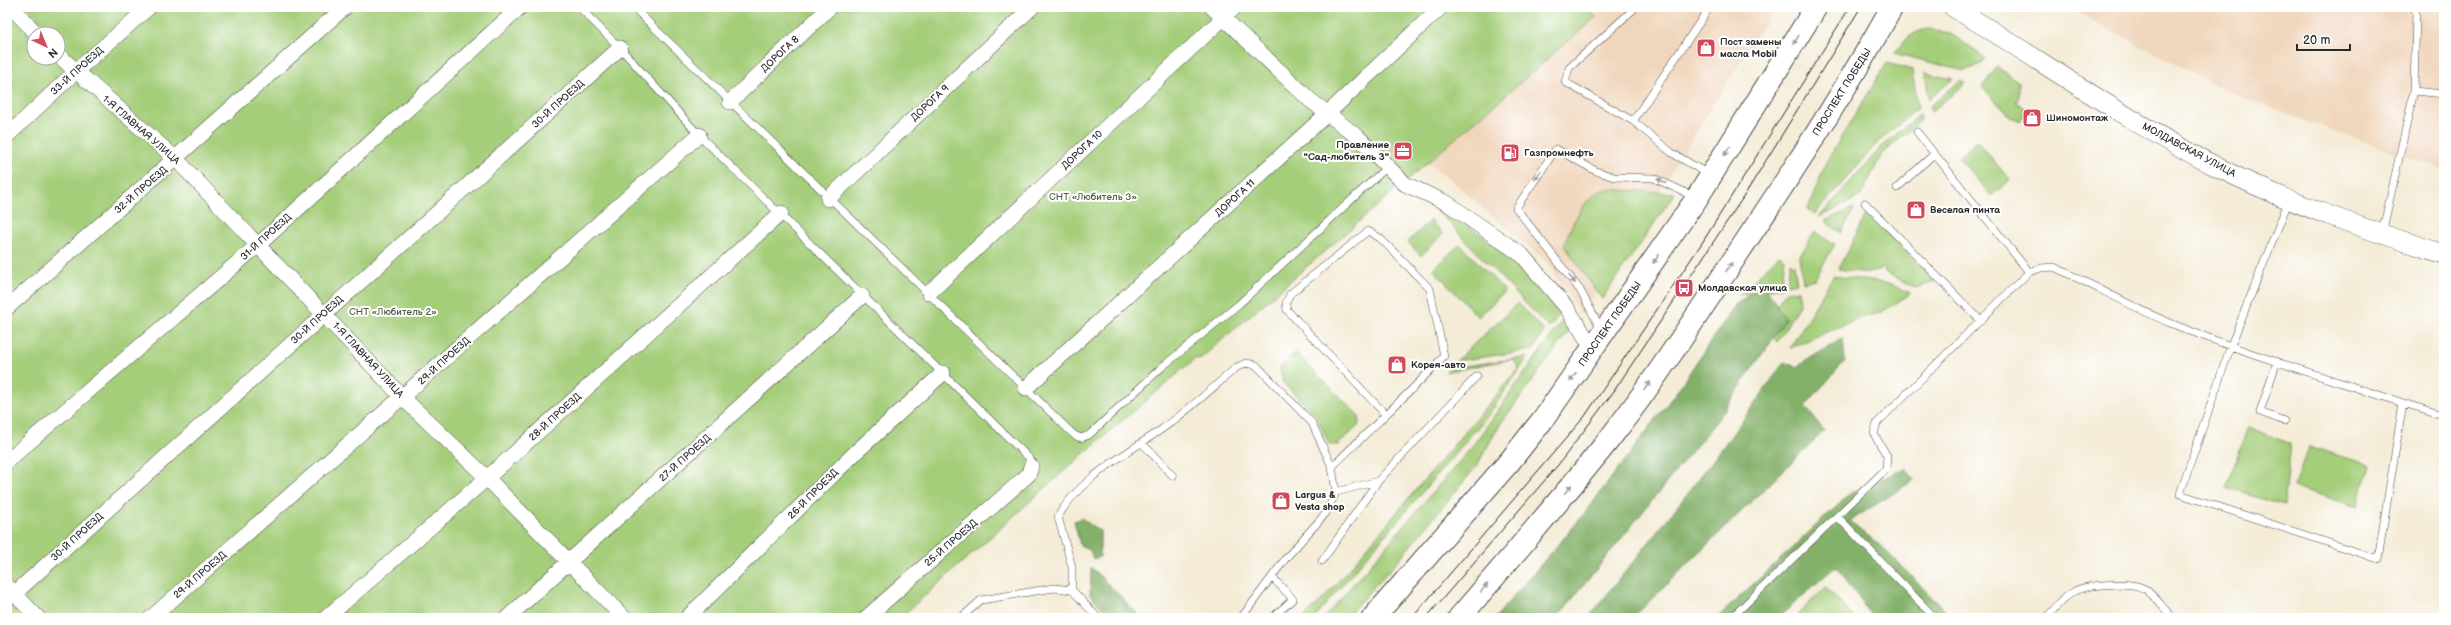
<svg xmlns="http://www.w3.org/2000/svg" width="2451" height="625" font-family="'Balsamiq Sans',sans-serif">
  <rect width="100%" height="100%" fill="#fff"/>
  <filter id="ink" filterUnits="userSpaceOnUse"><feTurbulence type="fractalNoise" baseFrequency=".025" numOctaves="2"/><feDisplacementMap in="SourceGraphic" scale="8" xChannelSelector="R" yChannelSelector="G"/><feConvolveMatrix kernelMatrix="1 2 1 2 8 2 1 2 1" color-interpolation-filters="sRGB"/></filter>
  <filter id="wash" filterUnits="userSpaceOnUse"><feTurbulence type="fractalNoise" baseFrequency=".012" numOctaves="4" result="noise"/><feDisplacementMap in="SourceGraphic" scale="16" xChannelSelector="R" yChannelSelector="G"/><feGaussianBlur stdDeviation="0.9" result="paint"/><feColorMatrix in="noise" values="0 0 0 0 0 0 0 0 0 0 0 0 0 0 0 0 0 1.4 0 .05"/><feComposite in="paint" operator="in"/></filter>
  <g filter="url(#wash)">
    <rect width="100%" height="100%" fill="#f4ecd7"/>
    <path fill="#f0d6bc" d="M1586,7H1775L1581,315L1546,261L1429,162L1595,17Z
      M2067,7H2444V170L2241,98Z"/>
    <path fill="#a5ce7a" stroke="#687c52" fill-rule="evenodd" d="M7,7H1586L1596,17L1201,358L1195,359L1082,455L900,618H7ZM34,34H58V58H34Z
      M1929,29L1950,33L1986,59L1983,63L1964,71L1894,53C1904,41 1912,31 1929,29Z
      M1887,63L1912,70L1918,108L1879,141L1815,214L1808,209L1826,162Z
      M1997,67L2019,82V96L2016,102L2027,110L2020,121L2008,114L1982,87Z
      M1925,73L1953,79L1929,99Z
      M1960,81L1966,83L1931,112L1930,106Z
      M1920,115V121L1882,154L1860,197L1819,217L1884,144Z
      M1977,141L2010,180L1991,196L1958,157Z
      M1606,189L1675,193L1602,299L1564,245C1571,225 1585,194 1606,189Z
      M1433,206L1441,207L1521,263L1561,312L1549,328Z
      M1850,209H1854L1841,233L1825,221Z
      M1867,213L1935,281L1916,288L1885,272L1883,268L1867,273L1838,269Z
      M1430,220L1443,234L1421,256L1408,242Z
      M1815,232L1835,244L1815,279L1803,282L1799,257Z
      M1460,244L1505,291L1478,317L1433,269Z
      M1779,255L1785,259L1781,287L1739,295Z
      M1790,262L1794,265L1797,283L1787,285Z
      M1833,276L1885,283L1909,292L1910,294L1882,312L1854,320L1790,348Z
      M1798,290L1800,303L1777,342L1763,322L1786,292Z
      M1518,303L1544,331L1533,350L1456,361Z
      M1565,317L1572,327L1499,426L1476,467L1395,564L1345,618H1324L1471,448Z
      M1295,352L1359,416V425L1338,445H1329L1317,416L1283,383L1280,368Z
      M1528,357L1490,413L1314,618H1303L1326,596L1519,368L1513,359L1446,372L1449,368Z
      M2248,427L2291,444L2284,506L2226,488Z
      M2308,446L2370,465L2357,507L2295,487Z
      M1826,587L1855,618H1794Z"/>
    <path fill="#84b16a" stroke="#586e4a" d="M1763,284L1786,319L1718,419L1557,618H1495L1581,518L1675,394L1736,304Z
      M1843,338L1845,361L1805,406L1824,431L1632,618H1588C1656,534 1723,451 1784,362L1796,367Z
      M1906,468L1914,480L1850,521L1883,548L1953,618H1873L1836,566L1778,618H1717L1851,493Z
      M1081,518L1100,531V557L1093,559L1090,550L1080,545L1074,521Z
      M1091,567L1142,618H1111L1090,595Z"/>
  </g>
  <g filter="url(#ink)">
    <g fill="none" stroke-linecap="round" stroke-linejoin="round">
      <g stroke="#494845" stroke-width="8">
        <path id="service" d="M579,7L620,48L699,135L1029,458L1031,466
          M633,7L1074,435L1081,438L1089,435L1162,367L1238,305L1388,166
          M2413,7L2416,12L2414,91L2444,94
          M1633,121L1565,82L1569,68L1636,7
          M1917,132L2029,272
          M1708,174L1672,153L1633,121L1710,7
          M1897,188L1934,154
          M1865,203L1981,321
          M2382,234L2414,91
          M1601,329L1580,290L1516,208L1556,149L1596,171L1614,177L1654,178L1695,197
          M2277,361L2260,412L2284,421
          M2403,403L2443,415
          M1142,443L1173,476
          M1336,492L1378,481
          M1837,516L1935,618
          M1322,561L1378,481L1477,376
          M1272,577L1293,599L1272,618
          M961,618L981,600L1054,588L1072,590
          M1098,618L1072,590V567L1058,517C1078,479 1128,453 1162,429C1188,411 1212,388 1237,367L1246,363L1256,365L1312,423L1332,467
          M1241,618L1286,558L1326,513L1336,492L1332,467C1369,430 1408,395 1444,356L1430,289L1380,238L1368,231L1290,294L1286,303L1287,310L1385,414
          M1731,618L1886,469L1887,456L1874,434L1877,423L2029,272L2041,268L2054,267C2093,285 2131,306 2170,323C2246,354 2325,377 2403,403L2378,559L2180,494L2231,345L2289,200
          M2047,618C2054,608 2062,599 2073,592C2086,584 2132,581 2145,589C2155,596 2164,609 2173,618"/>
      </g>
      <g stroke="#494845" stroke-width="16">
        <path id="minor" d="M11,7L37,34
          M1212,7L1310,100L1358,137L1405,184L1447,203L1522,255L1567,308L1593,349
          M58,55L176,159L403,398L487,478L624,618
          M730,102L830,7
          M7,136L75,72L149,7
          M828,199L1032,7
          M929,293L1235,7
          M7,308L345,7
          M1026,388L1328,113L1441,7
          M7,461L258,245L520,7
          M8,587L38,618
          M15,593L620,48
          M151,618L699,135
          M326,618L487,478L781,213
          M507,618L862,296
          M687,618L856,452L943,373
          M866,618L1029,474L1031,466"/>
      </g>
      <g stroke="#494845" stroke-width="20">
        <path id="tertiary" d="M1953,7C2041,60 2126,121 2219,168C2291,204 2367,230 2444,254"/>
      </g>
      <g stroke="#494845" stroke-width="24">
        <path id="primary" d="M1373,618L1510,461L1544,418L1697,198L1816,7
          M1459,618C1509,560 1559,502 1607,442C1654,382 1696,317 1738,253C1792,173 1845,92 1892,7"/>
      </g>
      <use href="#service" stroke="#fff" stroke-width="7"/>
      <use href="#minor" stroke="#fff" stroke-width="15"/>
      <use href="#tertiary" stroke="#fff" stroke-width="19"/>
      <use href="#primary" stroke="#fff" stroke-width="22"/>
      <path stroke="#2b2b2b" stroke-width="1" d="M1412,618L1585,416L1702,243L1850,7
        M1426,618L1558,465L1614,391L1744,196L1861,7"/>
    </g>
    <defs><path id="oneway-solid" d="M-6-.8H1V-3.2L6.5 0L1 3.2V.8H-6Z"/></defs>
    <g fill="#a0a0a0">
      <use href="#oneway-solid" transform="translate(1796 40) rotate(121)"/>
      <use href="#oneway-solid" transform="translate(1727 151) rotate(122)"/>
      <use href="#oneway-solid" transform="translate(1538 175) rotate(125)"/>
      <use href="#oneway-solid" transform="translate(1662 181) rotate(-155)"/>
      <use href="#oneway-solid" transform="translate(1656 259) rotate(125)"/>
      <use href="#oneway-solid" transform="translate(1729 267) rotate(-56)"/>
      <use href="#oneway-solid" transform="translate(1572 279) rotate(53)"/>
      <use href="#oneway-solid" transform="translate(1573 377) rotate(126)"/>
      <use href="#oneway-solid" transform="translate(1647 386) rotate(-55)"/>
      <use href="#oneway-solid" transform="translate(1568 489) rotate(-51)"/>
      <use href="#oneway-solid" transform="translate(1484 588) rotate(-49)"/>
    </g>
  </g>
  <defs>
    <g id="shop-square" transform="scale(1)"><rect x="-9" y="-9" width="18" height="18" rx="4" fill="#d1495b" stroke="#fff"/><path d="M-5-2.5h2.3a2.7 3.5 0 0 1 5.4 0H5L5.5 6h-11ZM-1.5-2.5h3a1.5 2.3 0 0 0-3 0Z" fill="#fff"/></g>
    <g id="office-square" transform="scale(1)"><rect x="-9" y="-9" width="18" height="18" rx="4" fill="#d1495b" stroke="#fff"/><path d="M-6-3h4V-5.5h4V-3h4V5H-6ZM-1-4.5V-3h2v-1.5ZM-6 0V1H6V0Z" fill="#fff"/></g>
    <g id="fuel-square" transform="scale(1)"><rect x="-9" y="-9" width="18" height="18" rx="4" fill="#d1495b" stroke="#fff"/><path d="M-5.5-6h7V0h2V4h1.3V-2.5L3-4.5l.8-.8L6-3V5H2.5V1h-1V6h-7ZM-4.2-4.7v3.2H.2V-4.7Z" fill="#fff"/></g>
    <g id="bus-square" transform="scale(1)"><rect x="-9" y="-9" width="18" height="18" rx="4" fill="#d1495b" stroke="#fff"/><path d="M-5-6H5V4H4V6H2V4H-2V6H-4V4H-5ZM-3.5-4V0h7V-4ZM-3.5 1.2v1.5H-2V1.2ZM2 1.2v1.5H3.5V1.2Z" fill="#fff"/></g>
  </defs>
  <g fill-rule="evenodd">
    <use href="#shop-square" x="1706" y="48"/>
    <use href="#shop-square" x="2032" y="118"/>
    <use href="#office-square" x="1403" y="151"/>
    <use href="#fuel-square" x="1510" y="153"/>
    <use href="#shop-square" x="1916" y="210"/>
    <use href="#bus-square" x="1684" y="288"/>
    <use href="#shop-square" x="1397" y="365"/>
    <use href="#shop-square" x="1281" y="501"/>
  </g>
  <g text-anchor="middle" dominant-baseline="central" stroke-width="4" stroke-linejoin="round" paint-order="stroke">
    <g font-size="10" font-weight="bold" fill="#2b2b2b" stroke="#fff" text-anchor="start">
      <text x="1720" y="42">Пост замены<tspan x="1720" dy="12">масла Mobil</tspan></text>
      <text x="2046" y="118">Шиномонтаж</text>
      <text x="1389" y="145" text-anchor="end">Правление<tspan x="1389" dy="12">"Сад-любитель 3"</tspan></text>
      <text x="1524" y="153">Газпромнефть</text>
      <text x="1930" y="210">Веселая пинта</text>
      <text x="1698" y="288">Молдавская улица</text>
      <text x="1411" y="365">Корея-авто</text>
      <text x="1295" y="495">Largus &amp;<tspan x="1295" dy="12">Vesta shop</tspan></text>
    </g>
    <g font-size="10" fill="#2b2b2b" stroke="#fff">
      <text transform="translate(780 54) rotate(-43)">ДОРОГА 8</text>
      <text transform="translate(77 71) rotate(-42)">33-Й ПРОЕЗД</text>
      <text transform="translate(1842 92) rotate(-58)">ПРОСПЕКТ ПОБЕДЫ</text>
      <text transform="translate(930 103) rotate(-43)">ДОРОГА 9</text>
      <text transform="translate(558 104) rotate(-42)">30-Й ПРОЕЗД</text>
      <text transform="translate(141 130) rotate(41)">1-Я ГЛАВНАЯ УЛИЦА</text>
      <text transform="translate(1082 150) rotate(-43)">ДОРОГА 10</text>
      <text transform="translate(2189 150) rotate(28)">МОЛДАВСКАЯ УЛИЦА</text>
      <text transform="translate(141 190) rotate(-41)">32-Й ПРОЕЗД</text>
      <text transform="translate(1235 198) rotate(-42)">ДОРОГА 11</text>
      <text transform="translate(266 237) rotate(-42)">31-Й ПРОЕЗД</text>
      <text transform="translate(317 320) rotate(-42)">30-Й ПРОЕЗД</text>
      <text transform="translate(1610 324) rotate(-55)">ПРОСПЕКТ ПОБЕДЫ</text>
      <text transform="translate(368 360) rotate(47)">1-Я ГЛАВНАЯ УЛИЦА</text>
      <text transform="translate(444 361) rotate(-42)">29-Й ПРОЕЗД</text>
      <text transform="translate(555 417) rotate(-42)">28-Й ПРОЕЗД</text>
      <text transform="translate(685 458) rotate(-42)">27-Й ПРОЕЗД</text>
      <text transform="translate(813 494) rotate(-45)">26-Й ПРОЕЗД</text>
      <text transform="translate(77 537) rotate(-42)">30-Й ПРОЕЗД</text>
      <text transform="translate(951 543) rotate(-41)">25-Й ПРОЕЗД</text>
      <text transform="translate(200 575) rotate(-41)">29-Й ПРОЕЗД</text>
    </g>
    <g font-size="10" fill="#505c43" stroke="#fff">
      <text x="1093" y="197">СНТ «Любитель 3»</text>
      <text x="393" y="312">СНТ «Любитель 2»</text>
    </g>
  </g>
  <rect width="2451" height="625" fill="none" stroke="#fff" stroke-width="24"/>
  <g transform="translate(46 46) rotate(136)"><circle r="19" fill="#ffffff" stroke="#aaaaaa"/>
  <path d="M0-3L7 15L0 10L-7 15Z" fill="#d1495b"/>
  <text y="-6" font-size="11" font-weight="bold" text-anchor="middle" fill="#2b2b2b">N</text>
  </g>
  <path d="M2297 44v6h53v-6" fill="none" stroke="#2b2b2b" stroke-width="2"/>
  <text x="2303" y="44" font-size="12" fill="#2b2b2b" stroke="#ffffff" stroke-width="3" paint-order="stroke">20 m</text>
</svg>
